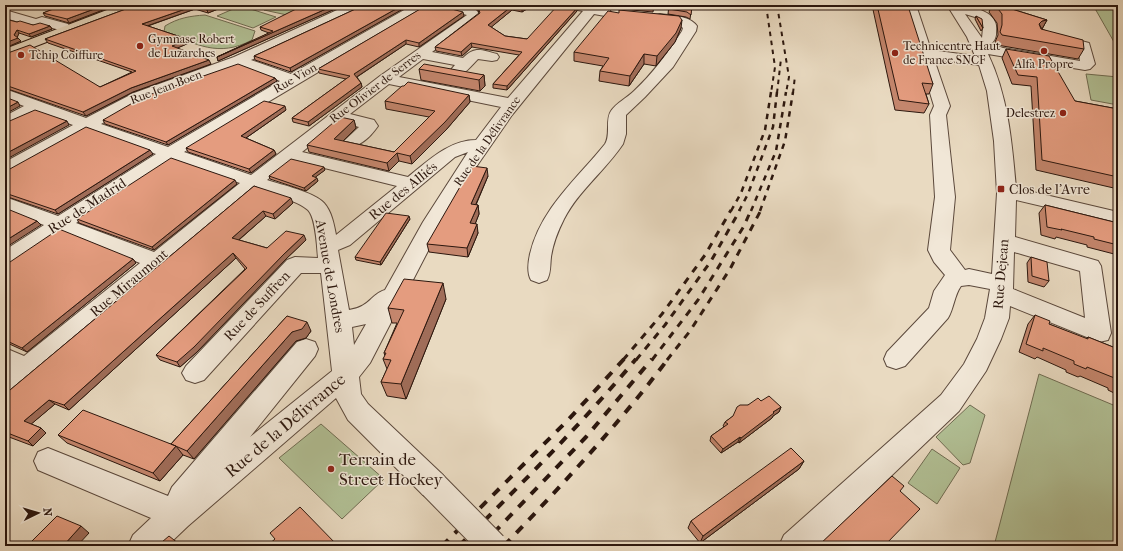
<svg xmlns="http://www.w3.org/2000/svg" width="1123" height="551" font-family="'IM FELL French Canon',serif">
  <rect width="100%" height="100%" fill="#e9dac1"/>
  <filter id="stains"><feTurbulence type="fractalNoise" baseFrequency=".005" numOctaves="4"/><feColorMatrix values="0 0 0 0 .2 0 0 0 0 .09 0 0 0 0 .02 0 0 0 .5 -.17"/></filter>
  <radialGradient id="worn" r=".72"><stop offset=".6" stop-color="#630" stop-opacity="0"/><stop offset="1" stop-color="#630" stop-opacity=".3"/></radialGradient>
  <path fill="#b2c196" stroke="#6f6c52" d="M274,5H305L287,15L264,10Z
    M1093,5H1118V49Z
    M240,6H241L276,17L253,28L217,16Z
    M205,15L255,31L252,40C218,58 197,44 164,32L165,26C178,18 190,16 205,15Z
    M1086,74L1118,77V105L1091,100Z
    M1039,374L1118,407V546H994Z
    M970,405L985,415L970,463L963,465L936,437Z
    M321,424L384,479L342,519L279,458Z
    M932,449L960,468L937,504L908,483Z"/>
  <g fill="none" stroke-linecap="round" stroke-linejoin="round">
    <g stroke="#5b483b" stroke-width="2">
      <path id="minor" d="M348,5H364L362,8L251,60L291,74L413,5H428L426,8L184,152L251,175L380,76L467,15L441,8L439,5C449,5 478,2 479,16L432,52L463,58C475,46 481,50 497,54L499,57L497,60L492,61L478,59C470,67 463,78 451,75L449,72L455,65L423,59L399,77L508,98L583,11L567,8L565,5H599L598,7L609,9L611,12L609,15L605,16L594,14L512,115L474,170L429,249L370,363L359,377L361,394L368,404L443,475L448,485L443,495L433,499L423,495L348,420L336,398L188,526L167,546H128L133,535L151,518L38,470L34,461L38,452L48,448L168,496L172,487L297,342L306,339L315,342L318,349L315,356L250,437L332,371L321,273H301L204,380L195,383L186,380L182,373L186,366L287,260L295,257L318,258C317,247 316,218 308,210C297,200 270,194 256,189L14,394L5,397V371L6,370L5,369V348L24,356L140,263L62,232L13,265L5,267V250L44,225L5,210V197L58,216L156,154L88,130L11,173L5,174V162L73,125L38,112L5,127V116L24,106L5,99V89L86,118L134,93L234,57ZM239,65L280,81L168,147L101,124L144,99ZM389,84L501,107L476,140C449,140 428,161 408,177L302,152L340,122L359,127L343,142L346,146C359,149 371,136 378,126L374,120L350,114ZM468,152L423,222L385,290C371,294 370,307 349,310L338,250L350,245L455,157ZM172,160L240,183L154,252L76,223ZM292,160L397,186L336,235C334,225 332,212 324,203C314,192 282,185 267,180ZM366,324L354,345L352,327Z
        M901,5H915L917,8L931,50L975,56L967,37L947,5C961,5 989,7 995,22C997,26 996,31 996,35C995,41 992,44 986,45L1080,61L1078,48L1050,41L1048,38L1050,35L1055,34L1089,43L1095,64L1090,69L1085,70L988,54C1008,96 1012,142 1016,188L1118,212V224L1016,200L1015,237L1098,261L1101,266L1111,333L1108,340L1099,342L1010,306L1009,318L1001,339L986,371L959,411L818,546H779L784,535L941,395L964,364L977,339L985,318L990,289L969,285L961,286C954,296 954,308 948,318L905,366L896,369L887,366L884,359L887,352L929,308L934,291L945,275L934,262L928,250L935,197L930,115L934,106L905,10ZM965,14L975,17L982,21L983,28L982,38ZM934,59L979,65L987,91L994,141L997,193L992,274L969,269L965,270L950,250L955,197L946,115L950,106ZM1014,252L1080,271L1085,318L1013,289Z
        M5,10L36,19L42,17L68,24L70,27L68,30L63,31L42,25L36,27L5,18Z
        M660,14C672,16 689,15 697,26L696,31L673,67L645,97L626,115V134L623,144C605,171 579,190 564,219C558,231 553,243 551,257C550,265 551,273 547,280L539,283L531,280C527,273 528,263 530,254C541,208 577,179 605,144C611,134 605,120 611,111C616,103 627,98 634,91C653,73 668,53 682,31L683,28L678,24L655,21L654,18L655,15Z"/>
    </g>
    <g stroke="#2c170e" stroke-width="2">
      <path id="major" d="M120,5H137L135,8L5,58V49Z"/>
    </g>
    <use href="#minor" fill="#f1e7d7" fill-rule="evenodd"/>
    <use href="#major" fill="#e9dac1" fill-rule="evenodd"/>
    <path stroke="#2c170e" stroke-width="2" stroke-dasharray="4.5 4.5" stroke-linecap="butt" d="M766,5L775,67L771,93
      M777,5L789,77L786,93
      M777,93L781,59
      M793,93L795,76"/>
    <path stroke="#2c170e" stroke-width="2.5" stroke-dasharray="5.5 5.5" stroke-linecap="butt" d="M731,211L741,193L765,130L771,92
      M739,211L748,194L773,127L777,92
      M751,211L776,151L786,92
      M760,211L785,141L793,92"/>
    <path stroke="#2c170e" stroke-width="3" stroke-dasharray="7 7" stroke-linecap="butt" d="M623,360L662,314L705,255L731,210
      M636,360L665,325L711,261L740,210
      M652,360L698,300L744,226L751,210
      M667,360L690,331L730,269L761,210"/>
    <path stroke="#2c170e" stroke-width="4" stroke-dasharray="9 9" stroke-linecap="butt" d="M442,546L569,419L624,359
      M459,546C520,485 581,425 636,359
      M481,546L586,437L652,359
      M504,546C561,486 618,425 668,359"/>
    <g stroke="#5b483b" stroke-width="30" stroke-linecap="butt">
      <path id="minor-bridge" d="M433,485L493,546"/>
    </g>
    <use href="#minor-bridge" stroke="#f1e7d7" stroke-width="28"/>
  </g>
  <path fill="#c4866d" stroke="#2c170e" d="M34,5H116L69,23L45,16L43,13L51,10Z
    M134,5H228L208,13L195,9L148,26L187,39L189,43L177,48L211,64L133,92L86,116L5,88V54L100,87L132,72L48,43L45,39L134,6Z
    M344,5L218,61L217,57L269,33L261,30L260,27Z
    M410,5L291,72L255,60L254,56L362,6Z
    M469,5H533L522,12L512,10L491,27L505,36L527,39L567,6L577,11L507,90L493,88V84L519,55L472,47L462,56L436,51L435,47L479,13L478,10Z
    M621,5H654L653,12L621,9Z
    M669,5H692L690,19L686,17L668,14Z
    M872,5H899L933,84L929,94H926L929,104L924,113L895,110Z
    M992,5H999L1047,20L1042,29L1084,49L1078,59L997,45L995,42L998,35L997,23L989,12Z
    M426,6H440L464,16L419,47L406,44L357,77L361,83L362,87L309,126L293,122L292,118L346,79L319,73L318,69Z
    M976,16L983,28L981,31L975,19Z
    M17,22L33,25L50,26L52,29L31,37L19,33L17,37L21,41L5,48Z
    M681,28L675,42L656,66L644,64L629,86L599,81L600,71L603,66L574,61V52Z
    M1006,49L1075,101L1118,109V189L1036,170L1031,86L1012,84L1002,58Z
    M419,69L484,75L485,86L480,91L421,80Z
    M275,78L277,81L168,145L105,124L103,120Z
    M469,95L470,102L446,130L412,164L399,161L389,171L309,152L307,145L354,120L356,128L343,141L394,152L429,117L386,109L385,101Z
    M286,110L246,138L274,150L276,154L251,173L188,152L186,148Z
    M153,154L58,214L5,196V170Z
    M325,170L315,177L318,181L306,191L270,179L269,176Z
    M488,176L476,205H478L479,214L475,224L478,233L468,257L429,252L427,244Z
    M237,184L154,250L79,223L77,219Z
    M254,186L293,203L275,219L266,216L239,240L267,248L306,240L286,259L197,352L180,367L160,360L156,355L245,269L236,258L69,410L55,404L31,424L41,428L46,433L33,446L9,437L5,441V392L10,390Z
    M1045,205L1118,223V255L1087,247V245L1056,237L1055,239L1041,235L1039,213Z
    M410,219L381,265L356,260L355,257Z
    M1031,257L1049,281L1044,287L1028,282L1027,263Z
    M133,259L136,263L27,352L5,342V263Z
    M446,299L406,399L387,396L381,382L387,369L383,359L385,356L384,353L397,323H392L388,308Z
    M1035,315L1049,324L1086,339L1088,337L1118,349V395L1108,390V388L1080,376L1078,377L1066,372V370L1037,357L1035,359L1019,352L1028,324Z
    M287,316L311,331L306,338L296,341L194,459L183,455L160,481L67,443L58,435L171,444Z
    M761,401L781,407L779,412L773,416L772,418L739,443L738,442L721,453L710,441L711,436L724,427L723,426L725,422L748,405Z
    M804,461L799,469L700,543L688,528L691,521Z"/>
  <path fill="#a06d59" stroke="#2c170e" d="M105,5H116L69,23L67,19Z
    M218,5H228L208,13L207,10Z
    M335,5H344L218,61L217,57Z
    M403,5H410L291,72L290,68Z
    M528,5H533L522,12V9Z
    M194,6L195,9L144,27L142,24Z
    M512,6V10L489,29L488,25Z
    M577,8V11L507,90V86Z
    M463,12L464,16L419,47V43Z
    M682,20L681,28L675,42L656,66L657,56Z
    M1047,20L1042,29L1039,24L1042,21Z
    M50,26L52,29L31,37L29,34Z
    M17,30L19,33L17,38H18L21,41L5,48V43L14,35Z
    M187,39L189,43L173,50L172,46Z
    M406,40V44L355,78L354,74Z
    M471,43L472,47L462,56L461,52Z
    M644,54V64L629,86L630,76Z
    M209,60L211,64L133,92L86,116L83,112L131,88Z
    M484,75L485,86L480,91L479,80Z
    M275,78L277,81L168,145L166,142Z
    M361,83L362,87L309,126L308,122Z
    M469,95L470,102L446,130L412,164L410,156Z
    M18,102L20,106L5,114V109Z
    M285,106L286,110L243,140L241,136Z
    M354,120L356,128L337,147L334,139Z
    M67,121L69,125L5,160V154Z
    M150,150L153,154L58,214L55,210Z
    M274,150L276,154L251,173L249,169Z
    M397,153L399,161L389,171L387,163Z
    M324,167L325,170L313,179L312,176Z
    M487,168L488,176L472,213L471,204Z
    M317,178L318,181L306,191L304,188Z
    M235,180L237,184L154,250L152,247Z
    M291,198L293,203L275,219L273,214Z
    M478,205L479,214L472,232L470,223Z
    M263,211L266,216L235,243L232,238Z
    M409,216L410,219L381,265L380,262Z
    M37,221L41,225L5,248V241Z
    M477,224L478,233L468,257L467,248Z
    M304,235L306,240L286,259L197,352L180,367L177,362L284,254Z
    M233,253L236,258L69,410L64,405Z
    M133,259L136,263L27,352L22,348Z
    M443,283L446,299L406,399L401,384Z
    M307,322L311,331L306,338L296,341L194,459L187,451L292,332Z
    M49,400L55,404L29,426L24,421Z
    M781,407L779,412L773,416L772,418L739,443L741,438L773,412Z
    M41,428L46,433L33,446L28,441Z
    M5,433L9,437L5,441Z
    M740,437L738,442L721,453L723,449Z
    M176,446L183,455L160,481L153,473Z
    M804,461L799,469L700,543L703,536Z
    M81,526L89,533L77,546H63Z"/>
  <path fill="#e49c7f" stroke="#2c170e" d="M45,5H105L67,19L43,13L56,8Z
    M134,5H218L207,10L194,6L142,24L187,39L172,46L209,60L131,88L83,112L5,85V54L30,45L100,87L136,71L45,39L134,6Z
    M304,5H335L217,57L273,31L260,27Z
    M362,5H403L290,68L254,56L362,6Z
    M427,5H439L440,6L463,12L419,43L406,40L354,74L361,83L308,122L292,118L350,76L318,69Z
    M475,5H528L522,9L512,6L488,25L505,36L527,39L558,5H566L567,6L577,8L507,86L493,84L522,52L471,43L461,52L435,47L480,13L478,7Z
    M633,5H654L653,7Z
    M669,5H692L691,15L687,12L669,9Z
    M877,5H899L908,6L933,84L922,83L929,104L899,100Z
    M995,5H999L1047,20L1042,21L1039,24L1041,29L1083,40L1084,49L1002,35L1000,32L1002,25V14Z
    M619,10L679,16L682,20L676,33L657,56L644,54L630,76L600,71L609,58L574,52L608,11L619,13Z
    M976,16L982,19L983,28Z
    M5,19L17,22L20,21L33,25L40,23L50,26L29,34L17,30L14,35L18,38L5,43Z
    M1006,49L1049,56L1075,101L1118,109V177L1042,160L1037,77L1018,75Z
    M238,64L275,78L166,142L103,120L143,97Z
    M424,64L484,75L479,80L419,69Z
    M408,82L469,95L445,122L410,156L397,153L387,163L307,145L340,117L354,120L334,139L394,152L435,111L385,101L402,86H404Z
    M5,97L18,102L5,109Z
    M264,101L285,106L241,136L274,150L249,169L186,148Z
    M35,110L67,121L5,154V123Z
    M86,127L150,150L55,210L5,193V170H8Z
    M171,158L235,180L152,247L77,219Z
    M291,159L324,167L312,176L317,178L304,188L269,176Z
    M472,166L487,168L471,204L478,205L470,223L477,224L467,248L427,244Z
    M254,186L291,198L273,214L263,211L232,238L267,248L286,231L304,235L284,254L194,347L177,362L156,355L247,268L233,253L64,405L49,400L24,421L41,428L28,441L5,432V392L10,390Z
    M1045,205L1118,223V245L1094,239V237L1061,229L1062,230L1047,227Z
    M5,208L37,221L5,241Z
    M386,213L409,216L380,262L355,257Z
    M59,229L133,259L22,348L5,340V263L10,262Z
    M1031,257L1047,262L1049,281L1032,276Z
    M404,279L443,283L401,384L381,382L391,360L383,359L386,353H384L404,310L388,308Z
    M1035,315L1050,321L1049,324L1088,339V337L1118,349V382H1117V379L1087,367L1086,369L1074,364V361L1043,348V351L1026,344Z
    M287,316L307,322L302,329L292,332L187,451L171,444Z
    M769,396L781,407L773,412L774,413L741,438L740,437L723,449L711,436L728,424L725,422L733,416L737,407L740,405H748L758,398L761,401Z
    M83,410L176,446L153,473L58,435Z
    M791,448L804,461L703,536L691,521Z
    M892,476L904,486L900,491L920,509L884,546H818Z
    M300,507L338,546H269L268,545L275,539L270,533Z
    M57,516L81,526L63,546H27Z
    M169,536L179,544L177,546H152L155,543L162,542Z"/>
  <g fill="#8f2418" stroke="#f1e7d7" stroke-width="1.5">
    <circle cx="140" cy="46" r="4"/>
    <circle cx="1044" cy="51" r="4"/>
    <circle cx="895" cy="53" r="4"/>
    <circle cx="21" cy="55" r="4"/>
    <circle cx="1063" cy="113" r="4"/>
    <rect x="997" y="185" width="8" height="8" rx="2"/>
    <circle cx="331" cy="469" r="4"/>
  </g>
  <g text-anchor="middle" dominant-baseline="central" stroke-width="3" stroke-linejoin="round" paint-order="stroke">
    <g font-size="12" fill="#2c170e" stroke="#f1e7d7" text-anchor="start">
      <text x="148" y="39">Gymnase Robert<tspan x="148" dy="14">de Luzarches</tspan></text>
      <text x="903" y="46">Technicentre Haut<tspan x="903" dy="14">de France SNCF</tspan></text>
      <text x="29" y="55">Tchip Coiffure</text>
      <text x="1044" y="64" text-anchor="middle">Alfa Propre</text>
      <text x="1055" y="113" text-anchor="end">Delestrez</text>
    </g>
    <g font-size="12" fill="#2c170e" stroke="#f1e7d7">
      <text transform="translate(295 78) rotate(-30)">Rue Vion</text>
      <text transform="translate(166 87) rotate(-21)">Rue Jean Boen</text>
      <text transform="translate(375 87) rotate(-37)">Rue Olivier de Serres</text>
      <text transform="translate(487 141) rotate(-55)">Rue de la Délivrance</text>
    </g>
    <g font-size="14" fill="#2c170e" stroke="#f1e7d7" text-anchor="start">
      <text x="1009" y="189">Clos de l'Avre</text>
    </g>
    <g font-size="14" fill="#2c170e" stroke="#f1e7d7">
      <text transform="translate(403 191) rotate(-39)">Rue des Alliés</text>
      <text transform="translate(87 206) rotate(-33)">Rue de Madrid</text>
      <text transform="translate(1001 274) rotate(-85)">Rue Dejean</text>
      <text transform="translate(330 276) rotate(80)">Avenue de Londres</text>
      <text transform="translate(129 283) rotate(-40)">Rue Miraumont</text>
      <text transform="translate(257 306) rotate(-47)">Rue de Suffren</text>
    </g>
    <g font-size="17" fill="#2c170e" stroke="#f1e7d7">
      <text transform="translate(285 425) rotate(-40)">Rue de la Délivrance</text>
    </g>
    <g font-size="17" fill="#2c170e" stroke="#f1e7d7" text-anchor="start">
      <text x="339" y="459">Terrain de<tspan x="339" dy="20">Street Hockey</tspan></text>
    </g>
  </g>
  <rect width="1123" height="551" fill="none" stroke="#e9dac1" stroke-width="20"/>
  <rect x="6" y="6" width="1111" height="539" fill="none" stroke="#2c170e" stroke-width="2"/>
  <rect x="10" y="10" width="1103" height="531" fill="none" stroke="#2c170e"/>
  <g transform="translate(38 513) rotate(85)" stroke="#f1e7d7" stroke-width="3" paint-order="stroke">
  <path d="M0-3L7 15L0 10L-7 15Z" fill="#2c170e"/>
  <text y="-6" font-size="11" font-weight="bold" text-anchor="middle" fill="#2c170e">N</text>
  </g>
  <rect width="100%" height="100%" filter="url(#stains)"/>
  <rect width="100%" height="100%" fill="url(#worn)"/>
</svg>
